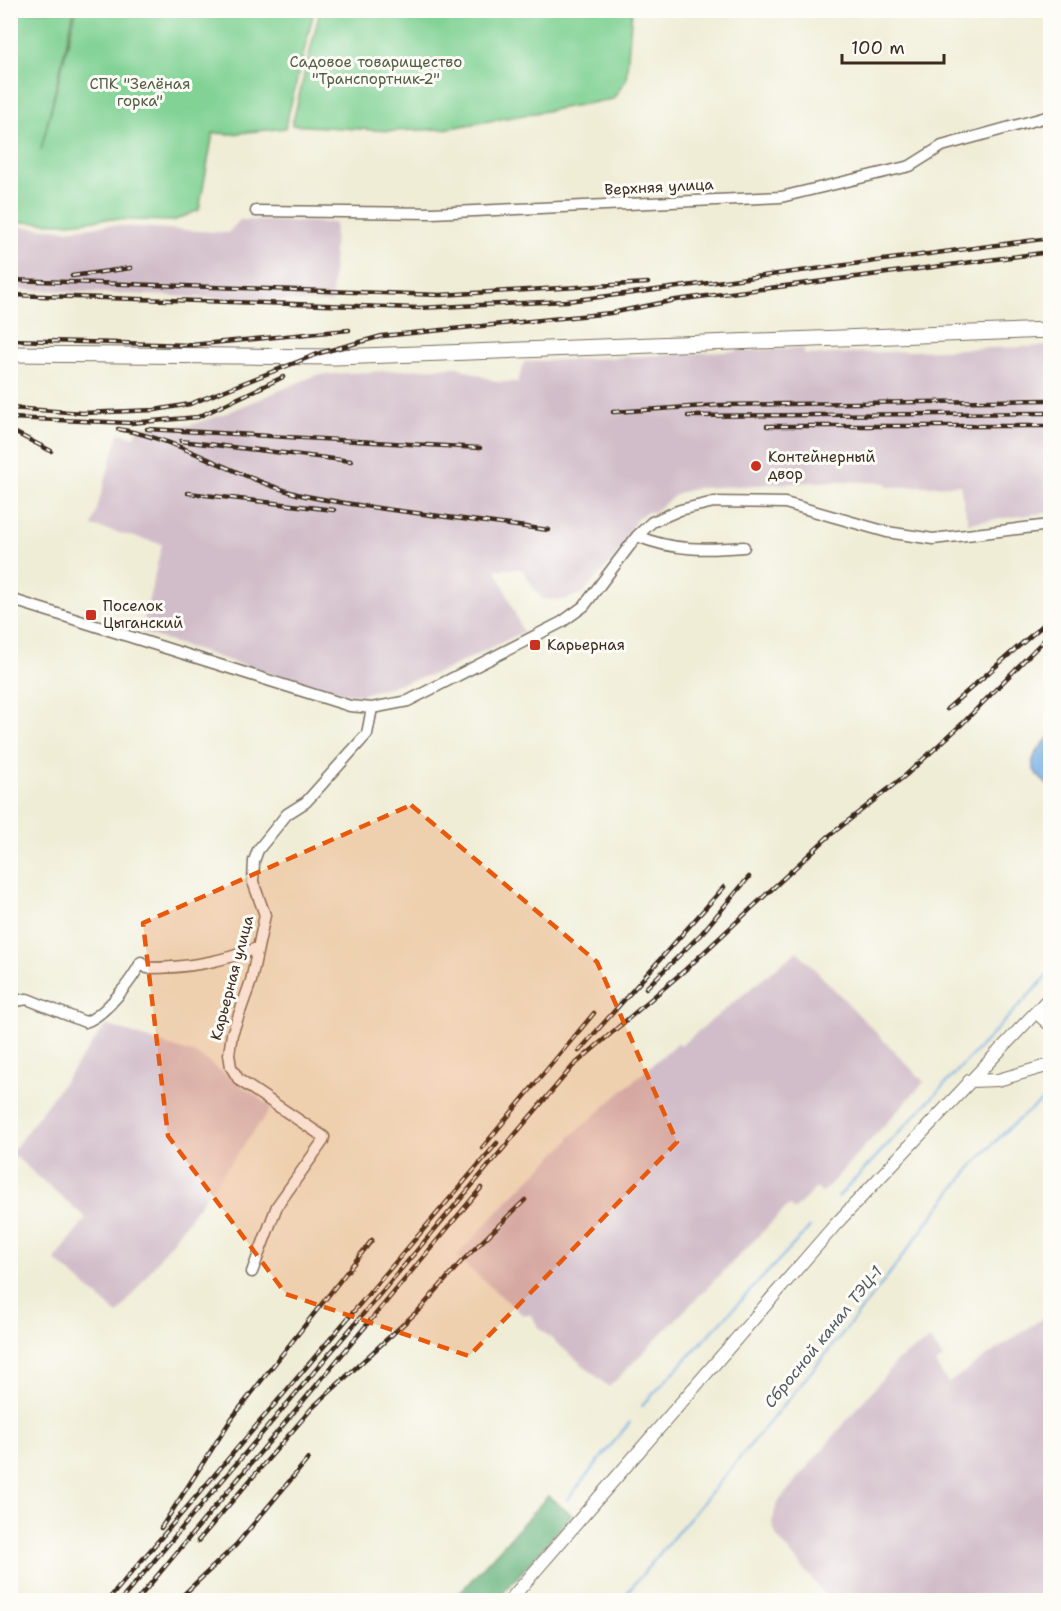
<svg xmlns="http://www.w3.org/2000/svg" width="1061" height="1611" font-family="'Shantell Sans',sans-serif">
  <rect width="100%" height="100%" fill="#fdfcf7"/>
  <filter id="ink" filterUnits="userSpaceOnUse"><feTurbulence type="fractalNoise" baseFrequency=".0167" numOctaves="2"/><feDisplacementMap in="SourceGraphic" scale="12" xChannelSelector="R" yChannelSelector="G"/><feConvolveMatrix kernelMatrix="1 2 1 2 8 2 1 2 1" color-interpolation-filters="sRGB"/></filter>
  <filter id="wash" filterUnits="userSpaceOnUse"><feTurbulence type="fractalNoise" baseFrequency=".008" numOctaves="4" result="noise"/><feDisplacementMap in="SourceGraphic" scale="24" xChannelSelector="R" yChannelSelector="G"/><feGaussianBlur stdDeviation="1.35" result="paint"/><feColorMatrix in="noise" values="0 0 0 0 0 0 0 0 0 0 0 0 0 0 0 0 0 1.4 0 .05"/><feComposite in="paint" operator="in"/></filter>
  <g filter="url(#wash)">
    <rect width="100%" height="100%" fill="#f0edd7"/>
    <path fill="#d1bdc9" d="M240,220L335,223L332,303L11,289V226L67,230L108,225L228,233Z
      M1050,346V512L968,523L960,485L887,487L886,483L836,481L698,488L678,493L654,512H646L636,520L615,558L583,593L564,600L541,599L522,569H496L523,632L441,672L360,695L319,690L141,632L162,544L92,526L119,433L135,437L138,426L190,425L227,413L316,375L457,367L497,382H518L524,362L803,348L805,355Z
      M797,951L924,1082L822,1193L816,1188L794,1210L790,1205L786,1208L609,1387L540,1329L531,1315H523L456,1257L518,1190L570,1140L569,1138L677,1043L680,1046Z
      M106,1025L198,1055L272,1107L118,1314L55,1260L86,1218L11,1153Z
      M1050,1313V1498L1046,1509L1050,1517V1600H829L777,1537L772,1523L777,1503L898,1360L930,1339L943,1358L935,1364L948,1383Z"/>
    <path fill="#81d294" stroke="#5e7e59" stroke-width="1.5" d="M632,10L626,80L613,99L444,129L392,131L292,125L320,11Z
      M10,11H74L41,150L76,11H314L285,128L231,134L213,133L199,210L173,221L105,219L68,223L11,222Z"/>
    <path fill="#68b47e" stroke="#526f4e" stroke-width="1.5" d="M548,1496L572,1515L497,1600H453Z"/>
    <path fill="#73aee4" stroke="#576c81" stroke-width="1.5" d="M1050,737V786C1024,768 1030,756 1050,737Z"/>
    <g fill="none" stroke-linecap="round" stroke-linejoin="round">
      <path stroke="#73aee4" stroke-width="2" d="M838,1197L1050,973
        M642,1406L810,1227
        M567,1500L630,1422
        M621,1600C704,1500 789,1401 870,1299C923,1232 978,1142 1050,1096"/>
    </g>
  </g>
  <g filter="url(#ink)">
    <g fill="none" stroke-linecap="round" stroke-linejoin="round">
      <g stroke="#7a6e5f" stroke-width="13">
        <path id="minor" d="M256,211L432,213L781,197L910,166L942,146L1050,116
          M637,536C673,551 706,550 744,547
          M10,599L350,706L372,708L408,701L562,622L584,606L637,536L652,522L680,510L714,502L785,503L887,532L933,539L1050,525
          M10,1002L27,999L85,1022C104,1017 133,979 141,962L147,968C187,968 220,962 257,948
          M252,1272L277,1206L323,1141L324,1137L239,1080L231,1067L229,1054L232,1034L251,981L265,915L253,882L254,861L258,850L287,814L306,802L367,734L372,708"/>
      </g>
      <g stroke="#7a6e5f" stroke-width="14">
        <path id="major" d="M1036,1012L1050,1025
          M969,1081L998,1080L1050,1065
          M510,1600L835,1225L1050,997"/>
      </g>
      <g stroke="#7a6e5f" stroke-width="17">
        <path id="highway" d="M10,354L336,357L1050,330"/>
      </g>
      <use href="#minor" stroke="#fff" stroke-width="10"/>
      <use href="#major" stroke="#fff" stroke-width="12"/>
      <use href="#highway" stroke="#fff" stroke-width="15"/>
      <g stroke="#3b2a1e" stroke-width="4.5">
        <path id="rail" d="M72,276L131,268
          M10,280L440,295L648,283
          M10,295L418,308L567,301L633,293L1050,238
          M10,340L191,345L349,330
          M10,408L83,413L155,410L190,404L320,353L382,336L611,313L676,300L1050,252
          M613,412L721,405L1050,400
          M688,416L1050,413
          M10,418L131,423L198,417L283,377
          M767,426H1050
          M118,429C184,440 234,477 297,494C331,502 365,506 400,511C450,517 499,524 549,530
          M147,429L480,448
          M10,430L51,451
          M181,441L351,461
          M188,493L334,510
          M947,709L1050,619
          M646,988L702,933L749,877
          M579,1051L724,887
          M482,1148L594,1013
          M161,1528L232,1418L372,1240
          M198,1541L312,1408L421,1308L461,1262L525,1200
          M108,1600L497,1143
          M121,1600L573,1066L685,970L829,836L906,775L962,724L1050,634
          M137,1600L481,1188
          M178,1600L236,1545L308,1459"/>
      </g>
      <use href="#rail" stroke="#fdfcf7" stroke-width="2" stroke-dasharray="7" stroke-linecap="butt"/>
    </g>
  </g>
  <path fill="#e8590c" fill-opacity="0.2" stroke="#e8590c" stroke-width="4.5" stroke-dasharray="12 8" stroke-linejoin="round" d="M411,805L597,962L677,1142L469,1356L286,1294L168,1136L143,923Z"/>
  <g fill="#c8321e" stroke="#fdfcf7" stroke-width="2">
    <circle cx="756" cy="466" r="6"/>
    <rect x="85" y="609" width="12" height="12" rx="3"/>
    <rect x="529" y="639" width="12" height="12" rx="3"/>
  </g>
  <g text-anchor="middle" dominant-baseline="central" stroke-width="6" stroke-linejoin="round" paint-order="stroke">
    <g font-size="15" fill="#505c41" stroke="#fdfcf7">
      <text x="376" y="62">Садовое товарищество<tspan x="376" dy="17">"Транспортник-2"</tspan></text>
      <text x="140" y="84">СПК "Зелёная<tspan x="140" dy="17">горка"</tspan></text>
    </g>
    <g font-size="15" fill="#3b2a1e" stroke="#fdfcf7">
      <text transform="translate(659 187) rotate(-3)">Верхняя улица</text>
      <text transform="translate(232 978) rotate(-75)">Карьерная улица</text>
    </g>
    <g font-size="15" fill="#3b2a1e" stroke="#fdfcf7" text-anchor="start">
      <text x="768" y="457">Контейнерный<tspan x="768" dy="17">двор</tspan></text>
      <text x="103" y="606">Поселок<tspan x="103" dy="17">Цыганский</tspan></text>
      <text x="547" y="645">Карьерная</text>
    </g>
    <g font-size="16" font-style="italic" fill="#4f5863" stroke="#fdfcf7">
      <text transform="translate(823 1337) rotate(-51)">Сбросной канал ТЭЦ-1</text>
    </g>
  </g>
  <rect width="1061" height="1611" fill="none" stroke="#fdfcf7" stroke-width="36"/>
  <path d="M842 54v9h102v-9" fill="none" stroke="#3b2a1e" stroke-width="3"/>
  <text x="851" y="54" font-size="18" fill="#3b2a1e" stroke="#fdfcf7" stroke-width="4.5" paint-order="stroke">100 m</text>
</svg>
